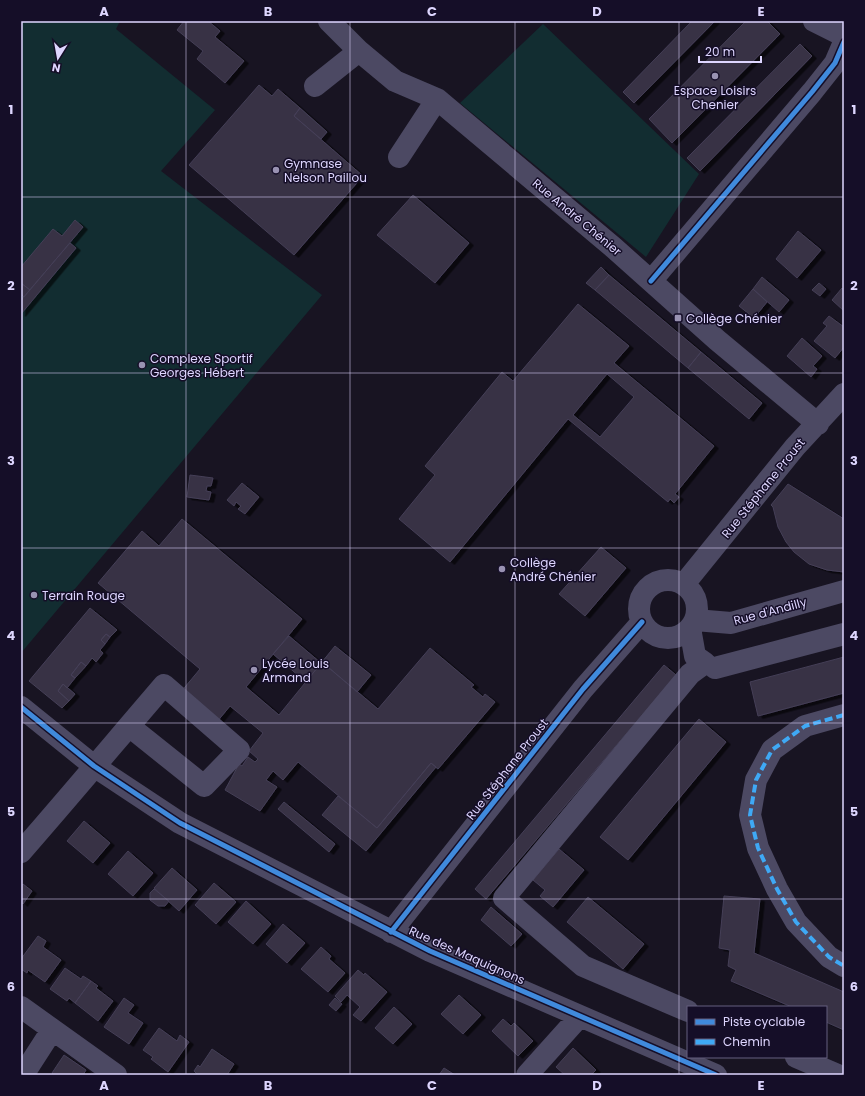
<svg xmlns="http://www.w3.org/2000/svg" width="865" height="1096" font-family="Poppins,sans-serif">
  <defs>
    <filter id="shadow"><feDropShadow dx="4.5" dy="2.5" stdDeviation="0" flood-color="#0009"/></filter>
  </defs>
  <rect width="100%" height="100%" fill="#181422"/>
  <path fill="#122d31" d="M21,21H120L116,29L215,110L161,171L322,295L21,653Z
    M543,24L699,174L646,257L460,103Z"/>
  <path fill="#373244" stroke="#453f57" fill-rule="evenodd" filter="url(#shadow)" d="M184,21H208L220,31L215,37L244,61L225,83L197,59L203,51L177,30Z
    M692,21H715L634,103L623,92Z
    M746,21H767L780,34L672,143L649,119Z
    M800,44L812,56L700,171L687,158Z
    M259,85L272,96L278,89L300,108L294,116L363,176L294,255L189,165Z
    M300,108L327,132L321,139L294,116Z
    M413,195L469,243L435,283L377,235Z
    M75,220L83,227L30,290L21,283V267L53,229L62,236Z
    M798,231L821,250L797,278L776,259Z
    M70,243L76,248L21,314V300Z
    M601,267L609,275L595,290L586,283Z
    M609,275L701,352L688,368L595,290Z
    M762,277L789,300L779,312L753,289Z
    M21,283L30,290L24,297L21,294Z
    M819,283L826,289L820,296L812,290Z
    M842,288L844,290V311L832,300Z
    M753,289L767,302L754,318L739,306Z
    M578,304L629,346L614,363L714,446L675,494L679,497L674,503L670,499L668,502L568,419L450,562L399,519L435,475L425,466L502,372L513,381ZM607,374L634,397L600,437L573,415Z
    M829,316L844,327V347L835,358L814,341L827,326L823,323Z
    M802,338L822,356L813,366L817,369L811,377L787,356Z
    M701,352L762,403L749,419L688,368Z
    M190,475L213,478L211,486H207L206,491L211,492L209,500L187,497Z
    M242,483L259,497L245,514L238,509L241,506L236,502L234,506L227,500Z
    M788,484L844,519V572L827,570L809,564L794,552L786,542L778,527L773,507L771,505Z
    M182,519L302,619L246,687L279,715L322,662L378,709L430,648L474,685L471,687L483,697L485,694L495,702L438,769L431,763L377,828L298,762L283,780L273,771L266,780L277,787L260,811L225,790L239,764L242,766L248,757L255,762L258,759L249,751L263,733L230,706L216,723L180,693L200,669L98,583L142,531L159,546Z
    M601,547L626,568L585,616L559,594Z
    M90,608L117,630L110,637L106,634L101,640L105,644L100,650L103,653L96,662L92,658L86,666L81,662L71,675L75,678L67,688L63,684L58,691L69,701L62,708L29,681Z
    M106,634L110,637L105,644L101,640Z
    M289,636L321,663L306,682L273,654Z
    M335,646L371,675L357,692L322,662Z
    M844,657V693L758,716L750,682Z
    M81,662L86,666L75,678L71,675Z
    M664,665L676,675L486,899L475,889Z
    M63,684L75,694L69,701L58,691Z
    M699,719L726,742L628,860L600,837Z
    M431,763L436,767L366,851L322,815L338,796L377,828Z
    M284,802L335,844L329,852L278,809Z
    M84,821L110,843L93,863L67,841Z
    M559,849L584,870L553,907L540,896L545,890L533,880Z
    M128,851L153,873L133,896L108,874Z
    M172,868L197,890L179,911L154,888Z
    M214,883L236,902L216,924L195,905Z
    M23,884L32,891L23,904L21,902V887Z
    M154,889L169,901L165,906H158L150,900V893Z
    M724,896L760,899L754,953L844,992V1030L826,1022V1007H792L731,981L736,970L728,966L730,950L719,948Z
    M588,897L644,944L623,969L567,922Z
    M246,901L271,924L253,944L228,922Z
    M491,907L522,934L511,946L481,920Z
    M283,924L305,943L287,963L266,944Z
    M38,936L46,941L43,947L61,960L45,982L28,970L27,973L21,969V959Z
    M321,947L331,956L329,959L345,973L328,992L301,969Z
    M65,968L81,979L83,976L91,981L75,1003L69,998L67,1001L50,989Z
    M358,970L364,975L365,973L387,992L361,1021L353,1015L360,1007L347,995L341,1002L335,996Z
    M91,981L98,986L96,988L113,1001L98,1021L75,1003Z
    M459,995L481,1015L463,1034L441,1014Z
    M124,998L134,1005L128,1013L143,1023L129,1044L104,1027Z
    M335,998L342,1004L336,1011L329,1005Z
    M394,1007L412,1024L393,1044L375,1028Z
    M503,1019L511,1026L514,1023L533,1041L518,1056L492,1031Z
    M159,1028L177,1041L180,1035L189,1042L168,1072L151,1059L153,1057L143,1050Z
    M573,1048L596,1070L591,1075H565L556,1067Z
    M212,1049L234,1064L227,1075H198L194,1071L198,1065L200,1067Z
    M64,1055L86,1070L83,1075H54L52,1073Z
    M444,1068L455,1075H439Z"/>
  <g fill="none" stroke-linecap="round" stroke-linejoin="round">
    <path stroke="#4c4963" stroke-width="22" d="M329,21L359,51L395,81L437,99L614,248L717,340L818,424
      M814,21L844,36
      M315,86L359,51
      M399,157L437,99
      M651,281L812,92L835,63L844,42
      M639 609a29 29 0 1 1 58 0a29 29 0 1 1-58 0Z
      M684,584L795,447L844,394
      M695,620L731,623L844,591
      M715,668L844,634
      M21,707L94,766L180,823L430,951L716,1075
      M844,715L805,726L772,750L756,780L750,815L758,848L777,889L796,922L829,957L844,966
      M21,852C69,797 116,741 164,685L239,750L204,786L129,726
      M391,932L583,689L642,622
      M21,1007L116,1075
      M688,1011L583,966L504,898L690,674L705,663L695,656L690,628
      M796,1057L838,1075
      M23,1075L52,1030
      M527,1075L580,1016"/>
    <path stroke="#3fa9f5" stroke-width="4" stroke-dasharray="8 4" stroke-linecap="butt" d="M844,715L805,726L772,750L756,780L750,815L758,848L777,889L796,922L829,957L844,966"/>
    <g stroke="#150e28" stroke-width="8">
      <path id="cycleway" d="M651,281L812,92L835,63L844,42
        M21,707L94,766L180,823L430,951L716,1075
        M391,932L583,689L642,622"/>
    </g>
    <use href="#cycleway" stroke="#408adc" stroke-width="5"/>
  </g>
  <path fill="none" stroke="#ded6ff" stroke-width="1" stroke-opacity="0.55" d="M186,21V1075M350,21V1075M515,21V1075M679,21V1075M21,197H844M21,373H844M21,548H844M21,723H844M21,899H844"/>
  <g fill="#9992b2" stroke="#150e28" stroke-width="1.5">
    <circle cx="715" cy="76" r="4"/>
    <circle cx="276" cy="170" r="4"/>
    <rect x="674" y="314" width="8" height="8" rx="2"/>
    <circle cx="142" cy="365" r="4"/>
    <circle cx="502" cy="569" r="4"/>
    <circle cx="34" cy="595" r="4"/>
    <circle cx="254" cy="670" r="4"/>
  </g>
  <g text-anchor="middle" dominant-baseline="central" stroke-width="3" stroke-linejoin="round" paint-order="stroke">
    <g font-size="12" fill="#ded6ff" stroke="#150e28" text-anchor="start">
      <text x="715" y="90" text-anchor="middle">Espace Loisirs<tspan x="715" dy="14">Chenier</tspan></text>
      <text x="284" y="163">Gymnase<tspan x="284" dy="14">Nelson Paillou</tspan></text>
      <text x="686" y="318">Collège Chénier</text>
      <text x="150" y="358">Complexe Sportif<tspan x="150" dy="14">Georges Hébert</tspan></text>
      <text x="510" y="562">Collège<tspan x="510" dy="14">André Chénier</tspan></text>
      <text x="42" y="595">Terrain Rouge</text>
      <text x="262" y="663">Lycée Louis<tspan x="262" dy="14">Armand</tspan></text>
    </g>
    <g font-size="12" fill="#ded6ff" stroke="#150e28">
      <text transform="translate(577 217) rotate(40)">Rue André Chénier</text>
      <text transform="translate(763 488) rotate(-51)">Rue Stéphane Proust</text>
      <text transform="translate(770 611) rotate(-15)">Rue d'Andilly</text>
      <text transform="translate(507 769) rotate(-52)">Rue Stéphane Proust</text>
      <text transform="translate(467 955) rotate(24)">Rue des Maquignons</text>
    </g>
  </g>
  <rect width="865" height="1096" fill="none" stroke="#150e28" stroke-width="44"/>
  <rect x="687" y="1006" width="140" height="52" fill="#150e28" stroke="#655e7e"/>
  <rect x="695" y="1019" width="20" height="6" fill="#408adc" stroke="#655e7e"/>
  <text x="723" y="1026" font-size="12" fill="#ded6ff">Piste cyclable</text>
  <rect x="695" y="1039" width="20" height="6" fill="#3fa9f5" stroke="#655e7e"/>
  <text x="723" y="1046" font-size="12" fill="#ded6ff">Chemin</text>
  <g transform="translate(58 58) rotate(191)" stroke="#150e28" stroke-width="3" paint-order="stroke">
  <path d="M0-3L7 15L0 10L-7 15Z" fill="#ded6ff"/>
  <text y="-6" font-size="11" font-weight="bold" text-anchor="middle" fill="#ded6ff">N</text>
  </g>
  <path d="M699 56v6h62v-6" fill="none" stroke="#ded6ff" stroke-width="2"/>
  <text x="705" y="56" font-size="12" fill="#ded6ff" stroke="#150e28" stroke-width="3" paint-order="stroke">20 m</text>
  <rect x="22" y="22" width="821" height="1052" fill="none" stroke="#ded6ff" stroke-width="1.5"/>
  <g font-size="13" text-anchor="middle" font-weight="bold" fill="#ded6ff">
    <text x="104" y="16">A</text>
    <text x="268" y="16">B</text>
    <text x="432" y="16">C</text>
    <text x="597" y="16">D</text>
    <text x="761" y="16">E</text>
    <text x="11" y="114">1</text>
    <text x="854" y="114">1</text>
    <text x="11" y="290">2</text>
    <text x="854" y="290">2</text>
    <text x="11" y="465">3</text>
    <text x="854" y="465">3</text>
    <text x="11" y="640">4</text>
    <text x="854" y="640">4</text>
    <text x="11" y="816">5</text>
    <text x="854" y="816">5</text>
    <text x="11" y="991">6</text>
    <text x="854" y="991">6</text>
    <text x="104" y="1090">A</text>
    <text x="268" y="1090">B</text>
    <text x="432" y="1090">C</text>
    <text x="597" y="1090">D</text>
    <text x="761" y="1090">E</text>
  </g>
</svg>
